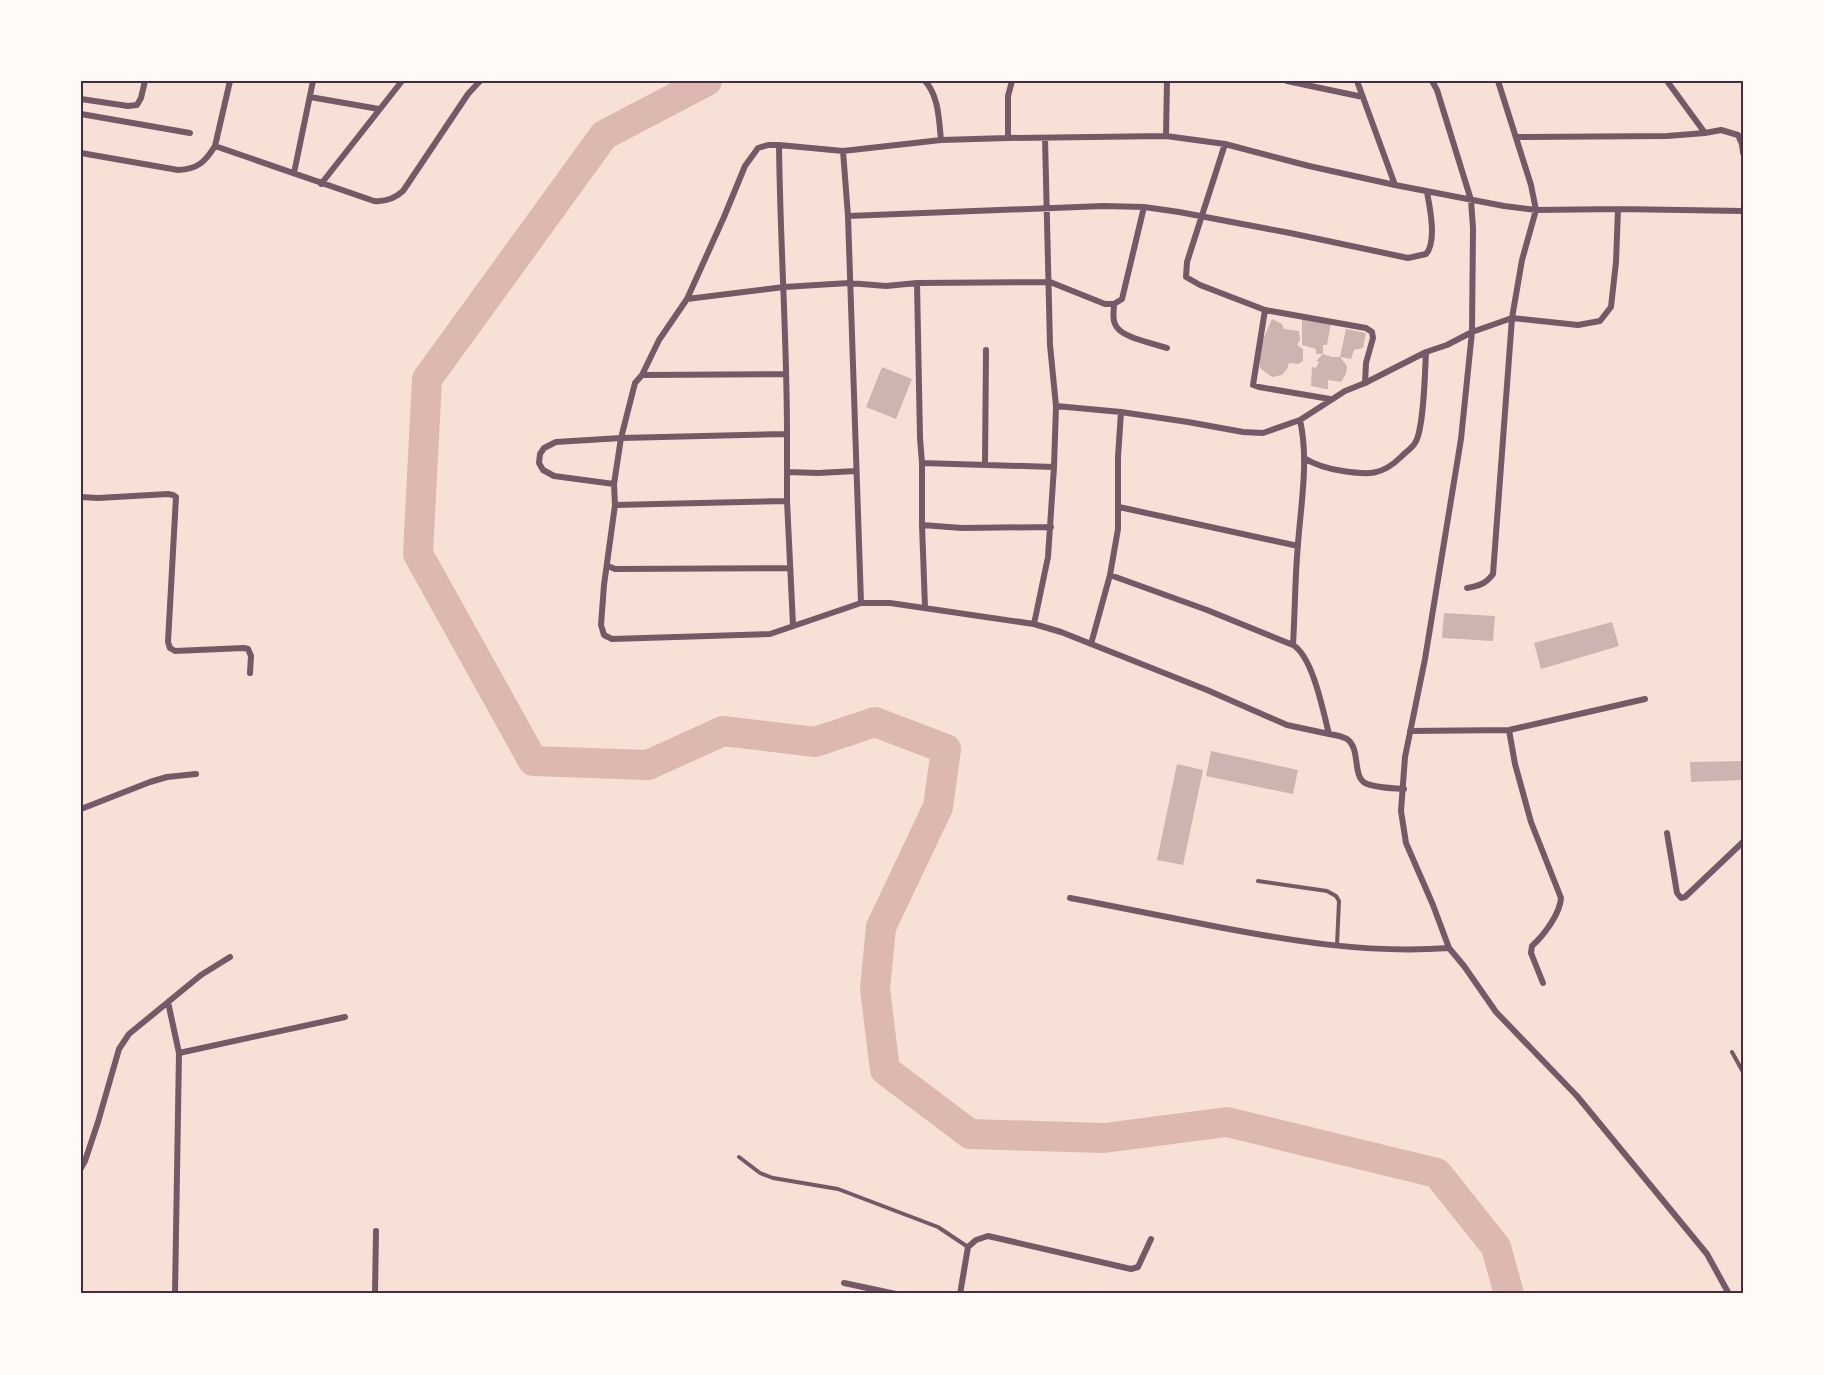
<svg xmlns="http://www.w3.org/2000/svg" width="1824" height="1375" font-family="'PT Sans',sans-serif">
  <rect width="100%" height="100%" fill="#f7e1d7"/>
  <g fill="none" stroke-linecap="round" stroke-linejoin="round">
    <path stroke="#dcb8b0" stroke-width="30" d="M707,81L604,135L427,379L418,554L533,761L648,765L723,731L815,742L875,722L946,749L938,807L881,927L875,989L885,1070L970,1134L1104,1138L1227,1122L1437,1173L1496,1247L1509,1294"/>
  </g>
  <path fill="#ccb4b1" d="M1272,319L1282,324L1284,329L1299,331L1300,340L1297,345L1303,349V361L1298,364L1289,363L1287,369L1282,375L1272,377L1260,368V358L1261,344Z
    M1302,320L1331,322L1327,345H1323V354H1316V349L1302,345Z
    M1346,329L1366,333L1363,348L1354,350L1351,359L1340,357Z
    M1323,354L1332,357H1340L1347,366L1346,374L1341,382L1328,380V389H1325L1311,386L1312,367L1316,368L1319,362L1316,361Z
    M882,367L912,379L896,419L866,407Z
    M1444,613L1495,616L1493,641L1442,638Z
    M1612,622L1619,646L1541,669L1534,643Z
    M1211,751L1298,770L1293,794L1206,776Z
    M1743,761V780L1691,782L1690,762Z
    M1177,764L1203,770L1183,865L1157,860Z"/>
  <g fill="none" stroke-linecap="round" stroke-linejoin="round">
    <path stroke="#755966" stroke-width="4" d="M1258,881L1327,891L1336,896L1339,901L1337,945
      M1732,1052L1743,1072
      M739,1157L760,1173L773,1178L838,1189L938,1227L968,1247"/>
    <path stroke="#755966" stroke-width="6" d="M230,81L215,146L374,201C385,202 394,199 403,191L468,94L480,81
      M925,81C939,96 939,121 941,140
      M1287,81L1363,97
      M1357,81L1395,185
      M1432,81L1437,90L1471,200L1473,228L1472,332L1461,439L1425,659L1405,757L1401,811L1406,843L1433,905L1449,948L1464,966L1496,1012L1577,1096L1707,1254L1729,1294
      M310,97L379,109
      M81,99L128,106L137,105L141,98L145,81
      M81,114L190,133
      M1705,133L1721,130L1738,135L1742,144L1743,153
      M1166,136L1167,81
      M1517,137L1667,136L1705,133L1667,81
      M1008,138V96L1012,81
      M1225,144L1187,262L1186,277L1200,285L1265,310L1366,328L1372,332L1373,338L1366,363L1365,383
      M779,145C780,241 787,338 787,434
      M843,151L848,216L861,603
      M81,153L178,170C198,169 205,162 215,146
      M294,173L313,81
      M321,184L402,81
      M848,216L1103,206L1144,207L1179,212L1290,233L1408,258L1426,254C1437,242 1430,208 1427,192
      M917,283L920,438L922,463L1054,467
      M687,299L784,287L849,283L886,286L917,283L1050,282L1105,304H1114L1122,299L1144,207
      M1114,304C1114,311 1112,318 1115,324C1120,338 1153,343 1167,348
      M1265,310L1253,385L1259,387L1330,399
      M642,375L786,374
      M1056,406L1121,412L1188,422L1243,432L1263,433L1300,420L1345,391L1365,383L1426,352L1447,345L1472,332L1512,318L1578,325L1600,321L1611,307L1616,262L1618,209
      M1300,420C1309,460 1301,503 1298,544C1295,577 1295,611 1293,645C1313,657 1323,711 1329,734L1287,725L1207,690L1061,632L1034,624L890,603H861L770,634L612,639L604,635L601,625L604,585L615,505L614,484L621,438L635,383L642,375L659,340L687,299L724,217L745,166L758,148L768,145H779L843,151L941,140L1008,138L1166,136L1225,144L1309,166L1395,185L1504,206L1536,210L1618,209L1743,211
      M1304,458C1317,466 1328,469 1343,471C1368,475 1382,476 1402,456C1406,452 1412,448 1415,443C1424,430 1425,370 1426,352
      M922,463V525L925,607
      M985,465L986,350
      M787,472L818,473L856,471
      M614,484L554,476L543,470L539,463L540,454L544,448L556,442L621,438L787,434V501L615,505
      M81,497L98,498L168,494L173,495L176,497L168,642L170,648L175,651L244,648L248,649L251,656L250,673
      M787,501L793,625
      M1119,507L1298,546
      M922,525L962,528L1051,527
      M608,566L615,569L789,568
      M1110,575L1207,610L1293,645
      M1467,588C1478,586 1486,584 1493,574L1512,318L1522,260L1536,210L1531,185L1498,81
      M1034,624L1048,557L1054,467L1056,406L1050,345L1045,138
      M1091,644L1110,575L1118,529V457L1121,412
      M1509,730L1515,764L1531,822L1561,898C1560,914 1544,935 1532,946L1531,953L1543,983
      M1410,731L1509,730L1645,699
      M1329,734C1335,735 1342,736 1347,739C1361,749 1352,775 1365,783C1375,788 1392,788 1404,789
      M81,809L150,782L167,777L196,774
      M1667,833L1677,893L1681,898L1685,897L1743,842
      M1070,898C1118,907 1166,917 1213,926C1291,941 1369,954 1449,948
      M168,1002L179,1053
      M81,1168L85,1161L98,1122L119,1049L129,1034L201,975L230,957
      M844,1283L896,1294
      M175,1294L179,1053L345,1017
      M375,1294L376,1231
      M960,1294L968,1247L976,1240L988,1236L1131,1269L1138,1267L1151,1239"/>
  </g>
  <rect width="1824" height="1375" fill="none" stroke="#fffaf5" stroke-width="165"/>
  <rect x="82" y="82" width="1660" height="1210" fill="none" stroke="#4a2c40" stroke-width="2"/>
</svg>
